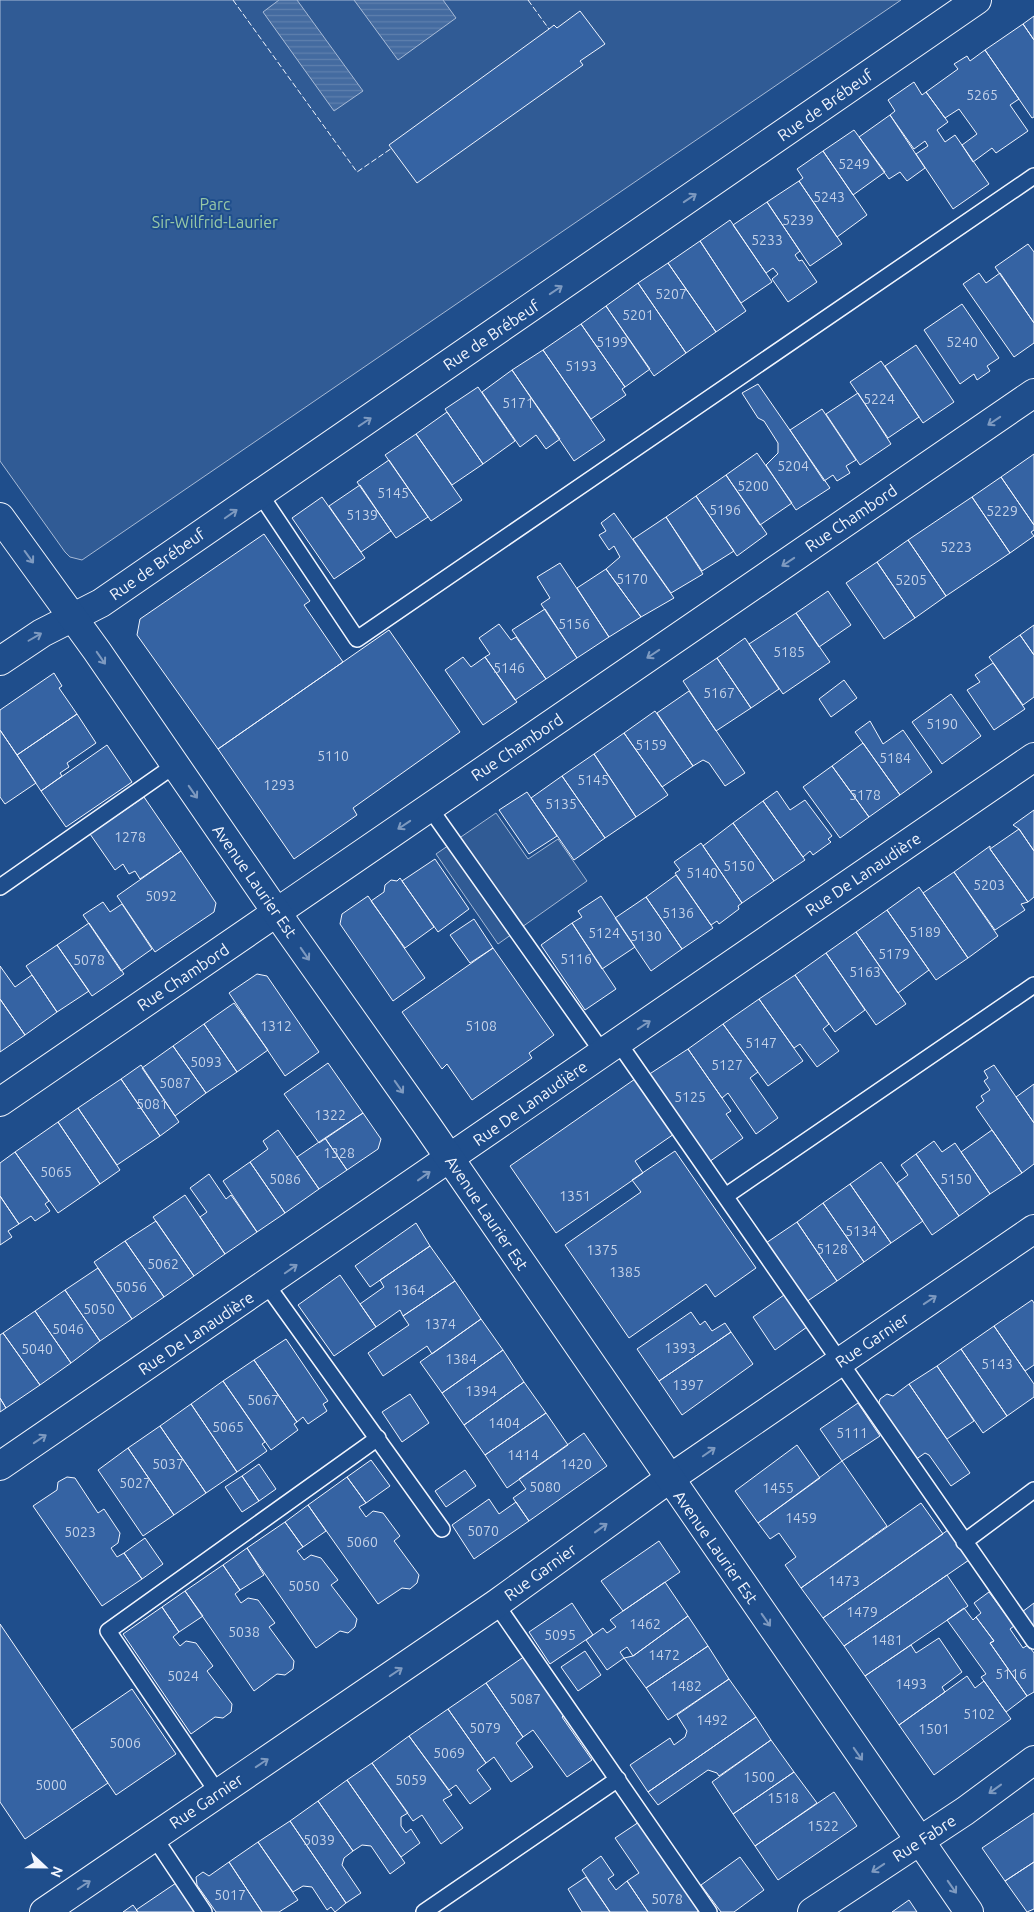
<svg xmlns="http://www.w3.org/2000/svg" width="1034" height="1912" font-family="Ubuntu,sans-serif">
  <defs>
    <pattern id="water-rules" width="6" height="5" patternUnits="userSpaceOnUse" patternTransform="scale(1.25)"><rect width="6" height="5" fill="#446ba0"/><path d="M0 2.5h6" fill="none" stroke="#5f81ae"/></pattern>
  </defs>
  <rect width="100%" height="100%" fill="#1f4e8c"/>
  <path fill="#305b95" stroke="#a8bbd7" d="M0,0H901L82,560L70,557L65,552L0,461Z
    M496,813L528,859L558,839L587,881L498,944L436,854Z"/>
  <path fill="url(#water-rules)" stroke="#a8bbd7" d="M279,0H297L363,91L334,111L263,12Z
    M354,0H443L456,18L398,60Z"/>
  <path fill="#3563a3" stroke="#f2f6ff" d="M580,11L605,44L580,61L583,65L417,183L389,145L549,29L554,25L557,28Z
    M1034,16V40L1023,24Z
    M1023,24L1034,40V117L1032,118L985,50Z
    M985,50L1019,99L1010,105L1028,131L996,153L992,148L973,162L962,145L977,134L959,109L945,118L926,92L958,69L954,64L967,56L970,61Z
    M914,82L922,95L926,92L948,122L937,130L945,142L955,135L989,184L953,209L916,154L928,146L925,141L914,149L890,115L895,111L888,100Z
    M890,115L925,168L907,181L900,172L889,179L859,137Z
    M854,130L885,172L853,195L823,151Z
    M823,151L867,215L837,237L799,181L803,178L797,169Z
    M799,181L842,244L810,266L767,202Z
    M767,202L800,251L795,255L799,261L802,260L817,282L788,302L772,279L778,274L773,268L766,273L733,225Z
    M730,220L772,282L741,303L700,241Z
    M700,241L746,311L716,332L668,263Z
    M1028,244L1034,252V323L995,267Z
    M668,263L716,332L686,353L638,283Z
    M979,273L986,283L1000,273L1034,323V343L1014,357L963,284Z
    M638,283L686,353L654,376L606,306Z
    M962,304L999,358L987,366L990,371L977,380L974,374L960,384L924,330Z
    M606,306L650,369L625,387L581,324Z
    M581,324L625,387L622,389L626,395L591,419L543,350Z
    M916,345L954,402L923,423L885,366Z
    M543,350L605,440L574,461L512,370Z
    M881,361L919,417L888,438L850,382Z
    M512,370L560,439L546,449L536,435L520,447L482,392Z
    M758,384L830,488L796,510L766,465L778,453V443L764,421L758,418L742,393Z
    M478,387L515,441L483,464L445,409Z
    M858,393L891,444L860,465L826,414Z
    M822,409L856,460L846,466L850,473L837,481L833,475L824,481L790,430Z
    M447,412L483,464L452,485L416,434Z
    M416,434L462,500L431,521L385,455Z
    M757,453L792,503L760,525L726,475Z
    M1034,454V525L1001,477Z
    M389,460L428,517L396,538L357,482Z
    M726,475L767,534L737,556L696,496Z
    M1001,477L1034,525V530L1031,532L1034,536L1010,553L972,497Z
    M360,485L391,531L361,552L329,506Z
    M696,496L734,551L702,571L666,517Z
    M322,497L365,558L334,579L292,518Z
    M972,497L1010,553L946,596L908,540Z
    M614,513L674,598L641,617L606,569L620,557L614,546L609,550L599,535L606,531L601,523Z
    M666,517L703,574L671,593L633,539Z
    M264,534L310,601L304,605L343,662L218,749L137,635L140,619Z
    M908,540L946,596L915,618L877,562Z
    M877,562L915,618L884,639L846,583Z
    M560,563L609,637L577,658L541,604L550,598L537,577Z
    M606,569L641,617L609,637L577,588Z
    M828,591L851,625L819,647L796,613Z
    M545,609L577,658L546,679L512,630Z
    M796,613L830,662L783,694L749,644Z
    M499,624L511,640L516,637L546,679L515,700L485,657L490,654L479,638Z
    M1034,625V655L1020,635Z
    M389,630L460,732L353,808L357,815L294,859L218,749Z
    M1020,635L1034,655V697L1023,705L989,657Z
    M745,638L779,689L751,708L717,658Z
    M463,657L471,667L485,657L517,702L483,725L445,670Z
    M717,658L751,708L716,731L683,681Z
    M993,663L1025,709L994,730L967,690L980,682L975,675Z
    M54,673L62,686L59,688L77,714L17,755L0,730V710Z
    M844,680L857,698L831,717L819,699Z
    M689,691L745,773L725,786L709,763L703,760L693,766L657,713Z
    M951,694L981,736L942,764L912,722Z
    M655,711L693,766L662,787L624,733Z
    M77,714L96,743L67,763L69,767L60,773L62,776L41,791L17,755Z
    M870,721L883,744L903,730L932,772L900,795L855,732Z
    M0,730L36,783L5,804L0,797Z
    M624,733L668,795L636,817L594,754Z
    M863,743L900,795L869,817L832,766Z
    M107,745L132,782L66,827L41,791Z
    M594,754L636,817L605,838L562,776Z
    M832,766L869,817L840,838L803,787Z
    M562,776L605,838L574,860L531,798Z
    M777,791L790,810L805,800L832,836L828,839L831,842L813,855L810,851L803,857L763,801Z
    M527,792L557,836L529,854L499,810Z
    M144,797L181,851L140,879L135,871L129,874L123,864L115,870L90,834Z
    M763,801L805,860L774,881L733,823Z
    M1034,810V851L1019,829L1013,825Z
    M733,823L774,881L742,903L703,846Z
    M1019,829L1034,851V897L1028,902L990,849Z
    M701,843L742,903L738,906L739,909L719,924L717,921L711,925L675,873L680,870L674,862Z
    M990,846V849L1028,902L1021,904L1025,910L995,930L954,872Z
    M181,851L216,903L214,912L155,952L117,896Z
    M435,859L469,909L438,932L402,881Z
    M954,872L998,936L968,958L923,893Z
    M676,875L713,928L682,949L646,897Z
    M400,878L434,927L405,948L371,901L384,892L385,885L391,880L397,881Z
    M919,887L968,958L936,980L887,910Z
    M368,896L425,978L393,1001L340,924L342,914Z
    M601,896L635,947L602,969L572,923L582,917L578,911Z
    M646,897L682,949L651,971L615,918Z
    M103,902L110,912L122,904L152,949L121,971L83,915Z
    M887,910L929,970L898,993L856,932Z
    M474,919L493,948L470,963L450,935Z
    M89,923L124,974L92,996L57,945Z
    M572,923L616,989L585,1010L541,945Z
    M856,932L906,1004L876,1025L826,953Z
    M57,945L89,991L57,1012L26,966Z
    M493,948L554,1035L529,1053L532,1058L472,1100L447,1064L442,1069L402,1012Z
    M826,953L865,1010L835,1032L795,975Z
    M0,966L15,987L32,975L57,1012L25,1035L0,999Z
    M257,974L267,976L319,1052L285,1076L229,993Z
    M795,975L829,1024L823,1029L839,1051L817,1067L800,1044L794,1048L759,999Z
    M0,999L25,1035L0,1052Z
    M759,999L803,1061L768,1086L723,1024Z
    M234,1003L268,1050L237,1072L204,1024Z
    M204,1024L237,1072L206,1093L173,1046Z
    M723,1024L758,1072L750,1078L778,1118L756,1134L728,1093L722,1098L688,1049Z
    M173,1046L206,1093L175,1116L142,1068Z
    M688,1049L731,1111L726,1114L743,1138L709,1162L648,1075Z
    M328,1063L363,1113L319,1143L284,1094Z
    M141,1065L179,1122L160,1136L121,1079Z
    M994,1065L1034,1123V1164L1022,1173L976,1107L984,1101L981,1096L990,1090L984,1081L988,1078L984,1071Z
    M121,1079L160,1136L117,1165L78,1108Z
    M635,1079L674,1134L635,1161L643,1173L556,1233L510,1166Z
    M1034,1084V1123L1016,1097Z
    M78,1108L120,1170L100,1184L58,1122Z
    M363,1113L381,1139L378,1149L347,1170L325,1138Z
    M58,1122L100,1184L58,1213L15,1152Z
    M278,1130L319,1189L285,1213L250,1162L268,1149L263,1141Z
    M992,1130L1022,1173L990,1194L961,1152Z
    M325,1138L347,1170L319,1189L297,1157Z
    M934,1141L942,1152L955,1143L990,1194L959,1216L916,1154Z
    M675,1151L756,1268L715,1297L706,1284L629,1338L565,1245L641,1192L632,1180Z
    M15,1152L49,1201L45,1204L50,1211L35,1221L31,1216L19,1224L0,1196V1163Z
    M916,1154L959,1216L932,1235L897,1183L908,1175L901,1165Z
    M250,1162L285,1213L257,1232L223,1181Z
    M881,1162L923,1221L891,1243L850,1184Z
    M209,1174L226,1199L231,1195L257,1232L225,1254L200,1217L207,1212L190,1188Z
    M850,1184L891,1243L864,1262L823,1203Z
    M185,1195L225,1254L194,1276L153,1217Z
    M0,1196L19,1224L8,1231L12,1237L0,1245Z
    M823,1203L864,1262L837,1281L797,1222Z
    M156,1221L194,1276L164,1297L125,1241Z
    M797,1222L837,1281L806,1302L766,1243Z
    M416,1223L430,1246L370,1287L355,1266Z
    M125,1241L164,1297L132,1319L94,1262Z
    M430,1246L455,1281L403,1316L400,1310L376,1327L360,1304L384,1287L380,1280Z
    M98,1268L132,1319L100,1341L65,1290Z
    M340,1275L376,1327L334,1356L298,1305Z
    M455,1281L481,1319L432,1354L427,1346L383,1376L368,1353L409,1325L403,1316Z
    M65,1290L100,1341L71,1363L35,1311Z
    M784,1295L807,1327L775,1350L753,1317Z
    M1032,1300L1034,1303V1365L1025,1371L994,1326Z
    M35,1311L71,1363L40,1385L3,1333Z
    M691,1312L700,1325L705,1321L712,1331L725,1323L731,1332L659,1381L637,1349Z
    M481,1319L503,1350L442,1393L420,1362Z
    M994,1326L1034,1384V1397L1007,1416L961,1349Z
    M731,1332L753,1364L682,1415L659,1381Z
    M3,1333L40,1385L6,1408L0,1398V1335Z
    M286,1339L328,1401L323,1404L327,1411L308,1424L303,1417L297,1422L254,1360Z
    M961,1349L1007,1416L983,1433L937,1366Z
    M503,1350L524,1382L464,1425L442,1393Z
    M254,1360L297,1422L294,1424L298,1430L271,1450L223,1381Z
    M937,1366L974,1421L947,1439L909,1384Z
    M223,1381L265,1442L262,1444L267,1451L237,1472L191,1404Z
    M524,1382L546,1413L485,1455L464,1425Z
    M909,1384L970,1473L951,1486L929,1455L925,1453L915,1460L878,1407L880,1399L887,1394L893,1396Z
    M410,1394L429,1423L402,1442L382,1412Z
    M0,1398L6,1408L0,1412Z
    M858,1403L880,1436L842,1461L820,1429Z
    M191,1404L237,1472L206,1493L160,1426Z
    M546,1413L568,1445L507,1488L485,1455Z
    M160,1426L206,1493L174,1515L128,1448Z
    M584,1433L607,1466L529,1521L513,1498L526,1489L519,1479Z
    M797,1445L820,1478L758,1523L735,1491Z
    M128,1448L174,1515L143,1536L98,1470Z
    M371,1460L390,1486L366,1503L347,1477Z
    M842,1461L887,1526L801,1588L785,1565L796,1557L779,1533L770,1539L758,1523Z
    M259,1464L276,1489L259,1501L242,1476Z
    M465,1470L476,1486L446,1507L435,1491Z
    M242,1476L259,1501L242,1512L225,1487Z
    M67,1477L75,1478L98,1513L104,1509L120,1533L118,1543L111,1548L117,1557L124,1553L142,1579L102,1606L33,1506L57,1490L58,1482Z
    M347,1477L366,1503L359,1507L366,1517L373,1511L383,1513L400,1536L394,1541L419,1575L417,1583L410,1589L402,1588L378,1604L308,1505Z
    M489,1499L499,1514L516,1502L529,1521L474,1559L452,1525Z
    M921,1503L943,1534L823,1618L801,1588Z
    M308,1505L326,1531L303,1547L285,1522Z
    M285,1522L303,1547L297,1551L304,1560L311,1555L321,1558L338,1580L331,1585L357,1619L355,1627L348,1633L340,1631L316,1648L247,1548Z
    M948,1530L969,1560L844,1646L823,1618Z
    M145,1538L163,1564L142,1579L124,1553Z
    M659,1541L680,1572L623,1611L601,1581Z
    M247,1548L264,1575L240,1590L223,1565Z
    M223,1565L240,1590L235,1594L241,1603L248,1598L258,1600L275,1623L269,1627L294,1661L293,1669L285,1675L277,1674L254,1691L185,1591Z
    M947,1575L968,1606L865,1676L844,1646Z
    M665,1582L688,1616L633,1656L627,1647L620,1652L624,1658L607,1670L586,1640L603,1628L607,1633L616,1627L610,1620Z
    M185,1591L203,1616L179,1632L162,1607Z
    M989,1592L1014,1626L1010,1629L1023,1648L1028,1645L1034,1653V1692L1027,1696L990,1643L994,1641L976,1617L981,1613L974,1603Z
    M572,1603L593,1635L550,1664L529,1632Z
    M1034,1603V1629L1022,1612Z
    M162,1607L179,1632L173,1637L180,1646L186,1641L196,1643L213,1666L207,1671L232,1704L231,1712L223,1718L215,1717L191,1734L123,1634Z
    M964,1608L973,1620L976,1617L994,1641L990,1643L1027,1696L1006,1712L981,1677L986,1674L947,1620Z
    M688,1616L708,1646L646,1688L624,1658L633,1656Z
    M0,1624L108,1783L25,1839L0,1802Z
    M939,1638L962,1672L942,1687L945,1692L899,1725L865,1676L911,1645L916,1653Z
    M708,1646L729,1679L668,1720L646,1688Z
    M585,1651L601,1675L578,1691L561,1667Z
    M525,1656L565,1714L562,1717L592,1760L567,1777L533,1730L523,1737L486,1683Z
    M967,1676L975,1688L984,1681L1011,1719L934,1775L899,1725Z
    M729,1679L756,1717L648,1792L630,1765L670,1738L674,1745L685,1737L687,1731L677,1715Z
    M486,1683L523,1737L516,1743L533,1767L511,1782L494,1757L486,1763L448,1709Z
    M132,1689L176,1754L116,1795L72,1730Z
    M448,1709L486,1763L477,1770L491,1789L470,1804L456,1785L449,1790L409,1736Z
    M756,1717L771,1740L719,1776L717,1773L708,1770L658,1805L648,1792Z
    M409,1736L452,1795L443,1800L463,1828L441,1844L422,1815L413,1821L372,1763Z
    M771,1740L794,1772L733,1814L712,1782Z
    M372,1763L408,1813L401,1817V1826L406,1833L411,1829L420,1843L401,1857L347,1780Z
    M794,1772L817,1803L755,1846L733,1814Z
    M347,1780L405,1863L390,1874L371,1846L362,1845L353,1851L318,1801Z
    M834,1792L857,1826L778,1880L755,1846Z
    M318,1801L353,1851L344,1858L342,1865L361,1893L346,1903L290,1821Z
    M1034,1813V1862L1005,1881L982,1848Z
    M290,1821L346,1903L335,1912L331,1907L327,1910L312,1887L303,1886L293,1892L258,1842Z
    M639,1822L700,1910L697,1912H648L627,1881L639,1873L615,1838Z
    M258,1842L298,1900L279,1912H262L229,1862Z
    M601,1856L614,1875L608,1879L616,1890L627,1881L648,1912H610L582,1870Z
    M740,1857L764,1890L734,1912H721L701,1885Z
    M229,1862L262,1912H216L197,1885L196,1877L203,1872L209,1876Z
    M1034,1862V1909L1027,1912L1005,1881Z
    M586,1877L610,1912H582L568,1889Z
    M176,1883L195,1912H138L136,1910Z
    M909,1900L917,1912H892Z
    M133,1905L138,1912H123Z"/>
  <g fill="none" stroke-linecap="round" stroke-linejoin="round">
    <g stroke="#f2f6ff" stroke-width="18">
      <path id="lane" d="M260,494L357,639L1034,176
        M429,807L603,1053
        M0,887L175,765
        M618,1042L1034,1641
        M727,1195L1034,985
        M267,1285L442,1529
        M964,1542L1034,1490
        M496,1604L709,1912
        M218,1793L108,1631L378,1438
        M154,1837L204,1912
        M424,1912L618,1779"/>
    </g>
    <g stroke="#f2f6ff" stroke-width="30">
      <path id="street" d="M0,661L42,633L101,603L977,0
        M0,1102L1034,393
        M0,1466L1034,757
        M44,1912L496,1604L669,1479L1034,1229
        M812,1912L965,1811L1034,1760"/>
    </g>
    <g stroke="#f2f6ff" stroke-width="30">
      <path id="secondary" d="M0,517L97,651L288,929L426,1124L969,1912"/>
    </g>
    <use href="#lane" stroke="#1f4e8c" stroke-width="15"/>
    <use href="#street" stroke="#1f4e8c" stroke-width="28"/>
    <use href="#secondary" stroke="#1f4e8c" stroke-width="28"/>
    <path stroke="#f2f6ff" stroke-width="1" stroke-dasharray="6 2.5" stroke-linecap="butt" d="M233,0L357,172L392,148
      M528,0L549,29"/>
  </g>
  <defs><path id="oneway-shaft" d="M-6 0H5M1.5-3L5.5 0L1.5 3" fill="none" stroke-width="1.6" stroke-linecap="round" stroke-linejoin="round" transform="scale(1.25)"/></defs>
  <g stroke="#7e9ac0">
    <use href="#oneway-shaft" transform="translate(690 198) rotate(-34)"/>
    <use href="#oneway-shaft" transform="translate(556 290) rotate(-34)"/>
    <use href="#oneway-shaft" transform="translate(994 421) rotate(146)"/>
    <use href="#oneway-shaft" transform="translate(365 422) rotate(-34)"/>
    <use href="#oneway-shaft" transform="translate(231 514) rotate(-35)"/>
    <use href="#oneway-shaft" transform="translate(29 557) rotate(54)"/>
    <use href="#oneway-shaft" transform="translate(788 562) rotate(146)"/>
    <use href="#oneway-shaft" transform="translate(35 637) rotate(-30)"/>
    <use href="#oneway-shaft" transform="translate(653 654) rotate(146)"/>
    <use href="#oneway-shaft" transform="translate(101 658) rotate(55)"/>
    <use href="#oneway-shaft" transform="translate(193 792) rotate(55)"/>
    <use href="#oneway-shaft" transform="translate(404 825) rotate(146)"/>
    <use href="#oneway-shaft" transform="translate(305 954) rotate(55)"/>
    <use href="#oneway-shaft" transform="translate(644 1025) rotate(-34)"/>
    <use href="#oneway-shaft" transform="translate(399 1087) rotate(55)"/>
    <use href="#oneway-shaft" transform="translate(424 1176) rotate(-36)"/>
    <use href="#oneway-shaft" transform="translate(291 1269) rotate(-35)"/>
    <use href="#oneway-shaft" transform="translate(930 1300) rotate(-34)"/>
    <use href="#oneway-shaft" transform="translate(40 1439) rotate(-34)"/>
    <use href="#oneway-shaft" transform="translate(709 1452) rotate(-35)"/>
    <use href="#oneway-shaft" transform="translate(601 1528) rotate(-36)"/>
    <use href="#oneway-shaft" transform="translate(766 1620) rotate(55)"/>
    <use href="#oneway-shaft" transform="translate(396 1672) rotate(-34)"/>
    <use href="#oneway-shaft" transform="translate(858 1754) rotate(55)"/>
    <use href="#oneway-shaft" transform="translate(262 1763) rotate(-34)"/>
    <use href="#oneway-shaft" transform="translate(995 1789) rotate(144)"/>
    <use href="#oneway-shaft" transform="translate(878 1868) rotate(146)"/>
    <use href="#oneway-shaft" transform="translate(84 1885) rotate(-34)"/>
    <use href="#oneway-shaft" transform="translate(952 1887) rotate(55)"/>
  </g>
  <g text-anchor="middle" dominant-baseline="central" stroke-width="4" stroke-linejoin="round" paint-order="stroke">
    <g font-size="14" fill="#c3d1e8">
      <text x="982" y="95">5265</text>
      <text x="854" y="164">5249</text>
      <text x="829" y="197">5243</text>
      <text x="798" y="220">5239</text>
      <text x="767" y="240">5233</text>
      <text x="671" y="294">5207</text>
      <text x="638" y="315">5201</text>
      <text x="612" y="342">5199</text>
      <text x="962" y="342">5240</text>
      <text x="581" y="366">5193</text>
      <text x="879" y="399">5224</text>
      <text x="518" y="403">5171</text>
      <text x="793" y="466">5204</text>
      <text x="753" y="486">5200</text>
      <text x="393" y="493">5145</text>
      <text x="725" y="510">5196</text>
      <text x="1002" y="511">5229</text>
      <text x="362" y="515">5139</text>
      <text x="956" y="547">5223</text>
      <text x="632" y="579">5170</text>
      <text x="911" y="580">5205</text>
      <text x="574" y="624">5156</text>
      <text x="789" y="652">5185</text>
      <text x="509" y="668">5146</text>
      <text x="719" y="693">5167</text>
      <text x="942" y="724">5190</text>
      <text x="651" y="745">5159</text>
      <text x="333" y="756">5110</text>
      <text x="895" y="758">5184</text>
      <text x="593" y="780">5145</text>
      <text x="279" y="785">1293</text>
      <text x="865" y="795">5178</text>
      <text x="561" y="804">5135</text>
      <text x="130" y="837">1278</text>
      <text x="739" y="866">5150</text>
      <text x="702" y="873">5140</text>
      <text x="989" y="885">5203</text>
      <text x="161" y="896">5092</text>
      <text x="678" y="913">5136</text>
      <text x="925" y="932">5189</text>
      <text x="604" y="933">5124</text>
      <text x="646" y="936">5130</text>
      <text x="894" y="954">5179</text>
      <text x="576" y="959">5116</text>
      <text x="89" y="960">5078</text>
      <text x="865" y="972">5163</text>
      <text x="276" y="1026">1312</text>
      <text x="481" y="1026">5108</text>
      <text x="761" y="1043">5147</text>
      <text x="206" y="1062">5093</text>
      <text x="727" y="1065">5127</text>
      <text x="175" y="1083">5087</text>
      <text x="690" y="1097">5125</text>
      <text x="152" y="1104">5081</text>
      <text x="330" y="1115">1322</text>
      <text x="339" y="1153">1328</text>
      <text x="56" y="1172">5065</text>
      <text x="285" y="1179">5086</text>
      <text x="956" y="1179">5150</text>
      <text x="575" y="1196">1351</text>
      <text x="861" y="1231">5134</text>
      <text x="832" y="1249">5128</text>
      <text x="602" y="1250">1375</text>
      <text x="163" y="1264">5062</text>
      <text x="625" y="1272">1385</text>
      <text x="131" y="1287">5056</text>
      <text x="409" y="1290">1364</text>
      <text x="99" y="1309">5050</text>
      <text x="440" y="1324">1374</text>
      <text x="68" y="1329">5046</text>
      <text x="680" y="1348">1393</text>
      <text x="37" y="1349">5040</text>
      <text x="461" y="1359">1384</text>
      <text x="997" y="1364">5143</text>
      <text x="688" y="1385">1397</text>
      <text x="481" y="1391">1394</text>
      <text x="263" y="1400">5067</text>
      <text x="504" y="1423">1404</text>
      <text x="228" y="1427">5065</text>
      <text x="852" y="1433">5111</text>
      <text x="523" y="1455">1414</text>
      <text x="168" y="1464">5037</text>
      <text x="576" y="1464">1420</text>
      <text x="135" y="1483">5027</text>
      <text x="545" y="1487">5080</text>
      <text x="778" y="1488">1455</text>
      <text x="801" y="1518">1459</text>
      <text x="483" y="1531">5070</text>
      <text x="80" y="1532">5023</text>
      <text x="362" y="1542">5060</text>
      <text x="844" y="1581">1473</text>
      <text x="304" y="1586">5050</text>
      <text x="862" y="1612">1479</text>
      <text x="645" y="1624">1462</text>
      <text x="244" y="1632">5038</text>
      <text x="560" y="1635">5095</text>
      <text x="887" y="1640">1481</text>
      <text x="664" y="1655">1472</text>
      <text x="1011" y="1674">5116</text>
      <text x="183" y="1676">5024</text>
      <text x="911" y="1684">1493</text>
      <text x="686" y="1686">1482</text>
      <text x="525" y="1699">5087</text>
      <text x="979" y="1714">5102</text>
      <text x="712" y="1720">1492</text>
      <text x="485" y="1728">5079</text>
      <text x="934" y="1729">1501</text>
      <text x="125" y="1743">5006</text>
      <text x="449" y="1753">5069</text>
      <text x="759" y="1777">1500</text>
      <text x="411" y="1780">5059</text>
      <text x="51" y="1785">5000</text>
      <text x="783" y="1798">1518</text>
      <text x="823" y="1826">1522</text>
      <text x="319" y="1840">5039</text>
      <text x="230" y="1895">5017</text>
      <text x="667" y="1899">5078</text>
    </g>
    <g font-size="16" fill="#f2f6ff" stroke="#1f4e8c">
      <text transform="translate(825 105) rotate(-35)">Rue de Brébeuf</text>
      <text transform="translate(491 335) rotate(-34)">Rue de Brébeuf</text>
      <text transform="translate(851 518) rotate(-34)">Rue Chambord</text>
      <text transform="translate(157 564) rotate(-35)">Rue de Brébeuf</text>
      <text transform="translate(517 747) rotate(-34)">Rue Chambord</text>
      <text transform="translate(863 874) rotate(-34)">Rue De Lanaudière</text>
      <text transform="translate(255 881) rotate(55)">Avenue Laurier Est</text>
      <text transform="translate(183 977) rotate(-34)">Rue Chambord</text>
      <text transform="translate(530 1103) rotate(-35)">Rue De Lanaudière</text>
      <text transform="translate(487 1213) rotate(56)">Avenue Laurier Est</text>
      <text transform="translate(196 1333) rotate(-34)">Rue De Lanaudière</text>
      <text transform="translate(872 1340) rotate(-34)">Rue Garnier</text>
      <text transform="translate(716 1547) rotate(55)">Avenue Laurier Est</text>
      <text transform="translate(540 1572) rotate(-36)">Rue Garnier</text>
      <text transform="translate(206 1801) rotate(-34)">Rue Garnier</text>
      <text transform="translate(924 1838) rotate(-33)">Rue Fabre</text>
    </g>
    <g font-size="16" fill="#97c8a6" stroke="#1f4e8c">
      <text x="215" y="204">Parc<tspan x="215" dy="18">Sir-Wilfrid-Laurier</tspan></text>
    </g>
  </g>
  <g transform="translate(45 1867) rotate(112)" stroke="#1f4e8c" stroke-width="4" paint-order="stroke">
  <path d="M0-4L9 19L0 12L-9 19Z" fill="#f2f6ff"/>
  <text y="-8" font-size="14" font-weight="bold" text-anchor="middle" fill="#f2f6ff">N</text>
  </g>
</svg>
